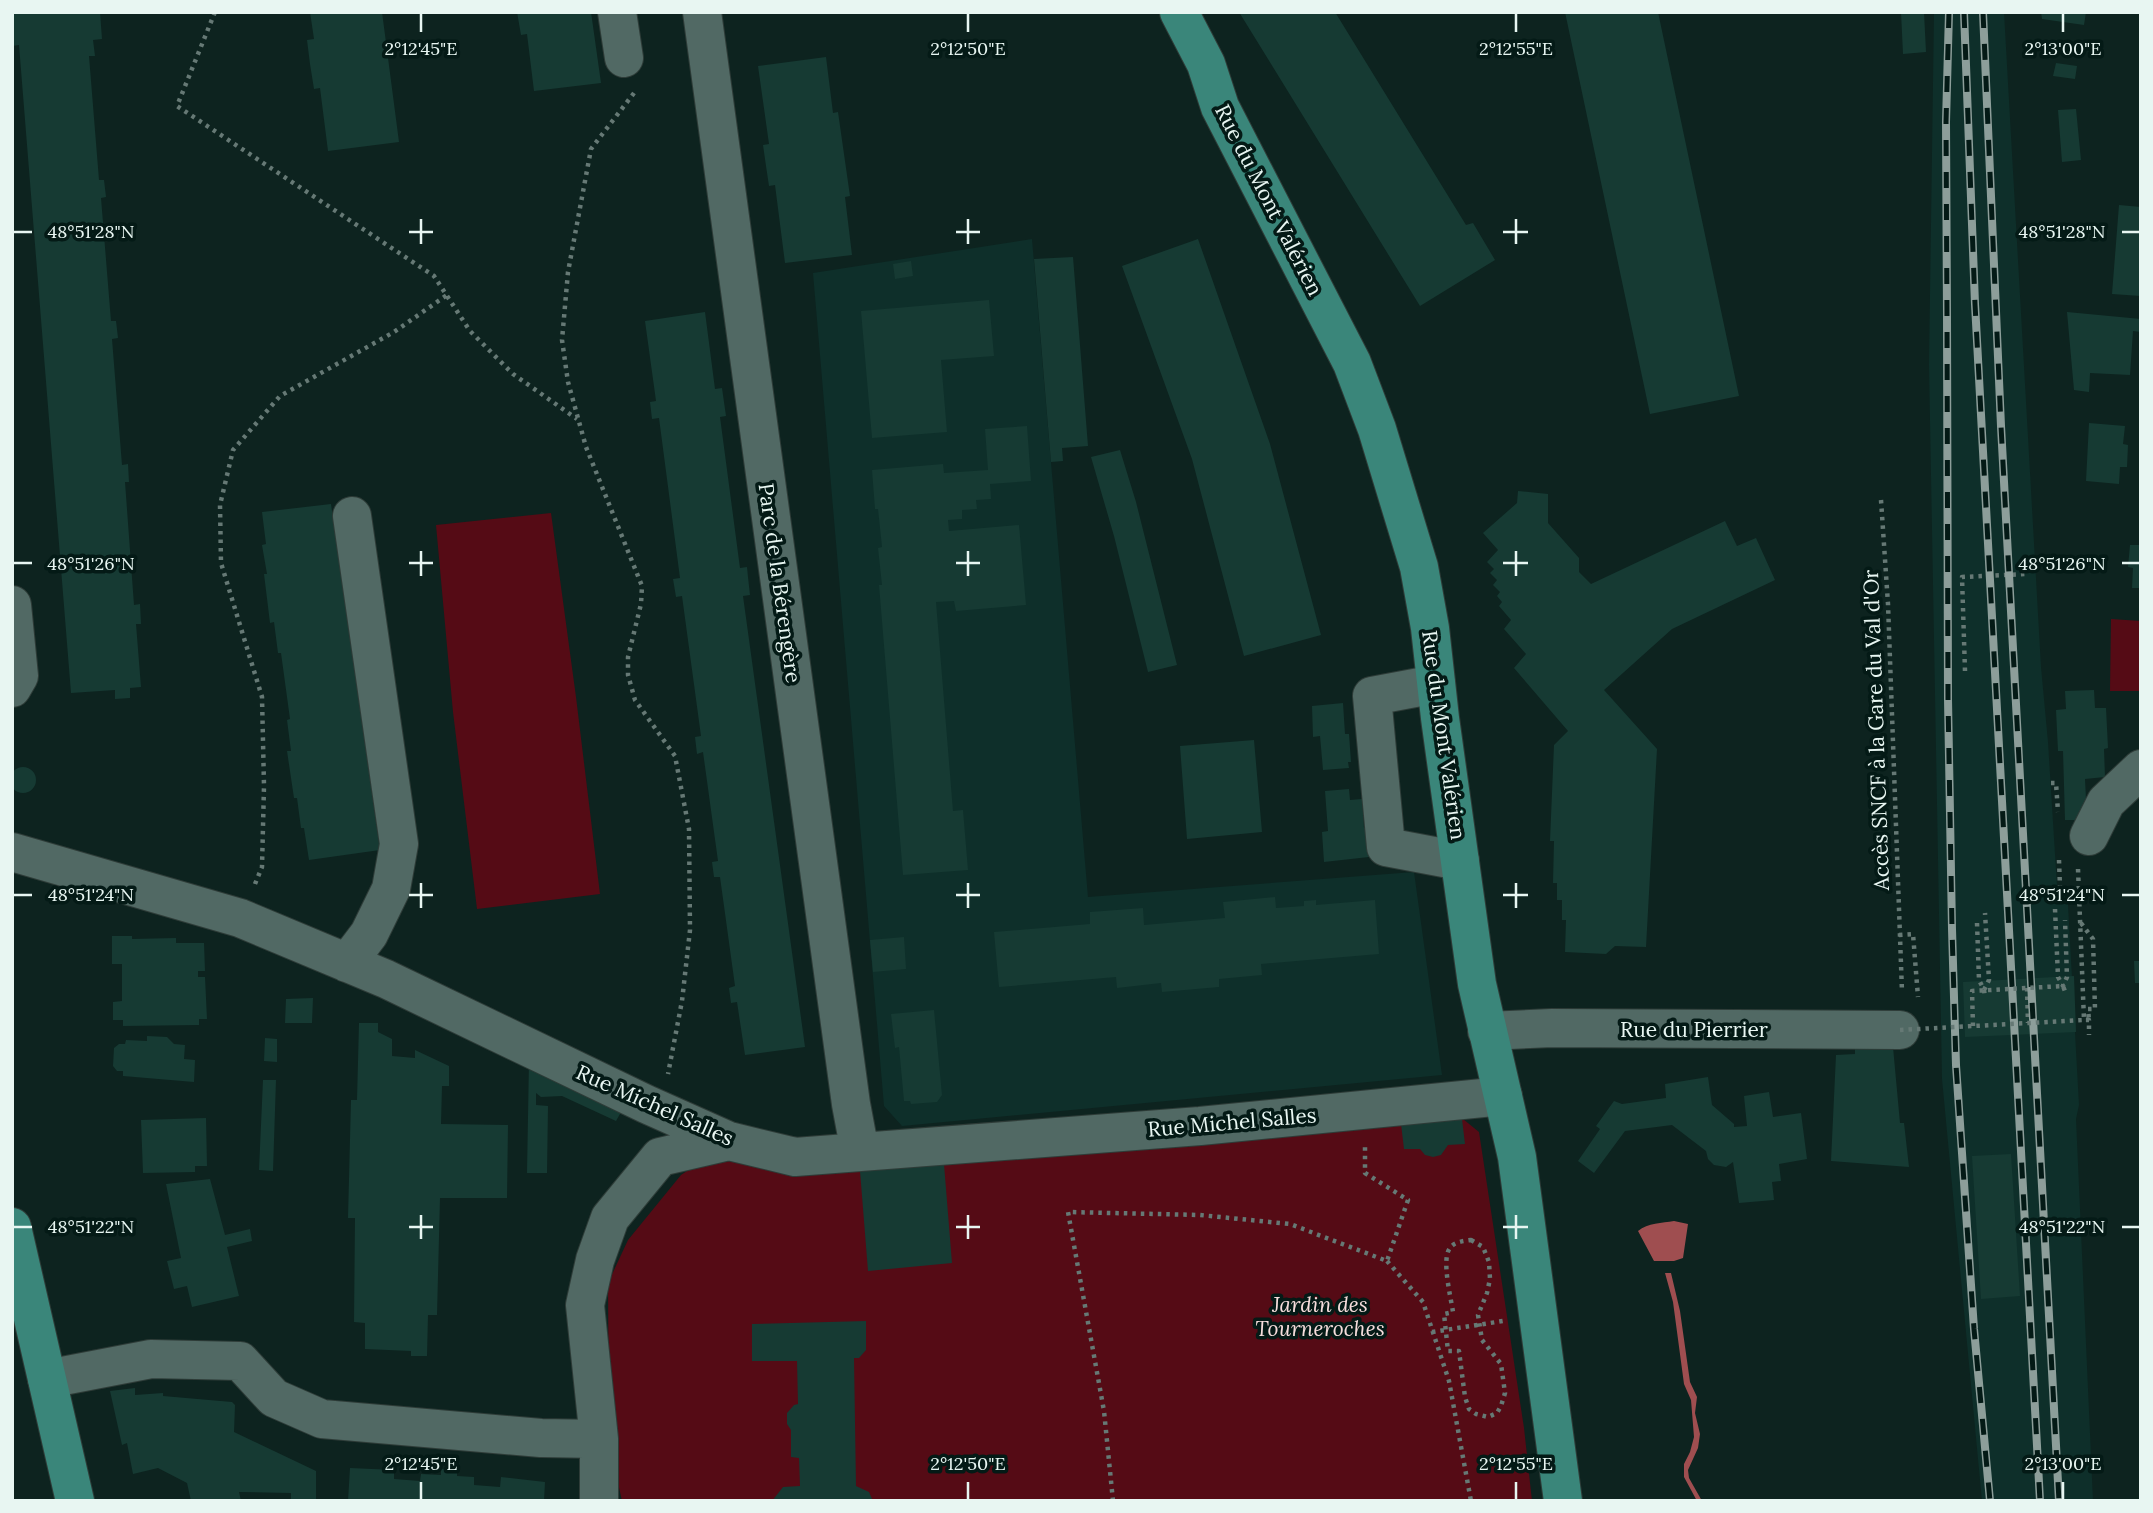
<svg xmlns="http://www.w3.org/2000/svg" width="2153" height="1513" font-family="Lora,serif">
  <rect width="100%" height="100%" fill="#0d231f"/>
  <path fill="#0e2f2a" d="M1934,12H2004L2041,667L2048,742L2057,886L2067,887L2079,1105L2076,1119L2093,1501H1982L1942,1079L1929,365Z
    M1032,239L1088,897L1414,872L1442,1075L902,1126L884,1106L813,273Z"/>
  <path fill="#550b15" d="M551,513L576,697L600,894L477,909L453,712L436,525Z
    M2111,619L2141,621V691H2110Z
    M1463,1119L1479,1132L1524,1428L1532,1501H622L609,1442L608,1283L628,1240L681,1175L717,1151Z"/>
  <path fill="#9f4e50" d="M1674,1221L1688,1224L1683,1258L1674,1261H1654L1638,1231C1648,1223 1662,1223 1674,1221Z
    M1665,1273H1671L1680,1311L1690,1382L1697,1397L1695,1413L1700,1434L1698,1448L1688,1470L1689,1478L1702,1501H1697L1684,1477V1464L1690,1452L1694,1437L1691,1400L1684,1384L1673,1302Z"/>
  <path fill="#163a33" d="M12,12H100L102,39L93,40L95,56H89L99,180H104L106,197L101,198L111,321H116L118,338L112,339L122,465L128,464L129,482H125L134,605L140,604L141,624H136L141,687L130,688V698L115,699V690L71,693L19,45L12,46Z
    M310,12H382L399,142L328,151L320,88L314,89L310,64L307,40L314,39Z
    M517,12H591L601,83L534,91L527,34L521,35Z
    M1239,12H1335L1466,225L1473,223L1495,260L1420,306Z
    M1565,12H1658L1739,396L1650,414Z
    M1901,12H1924L1926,52L1903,54Z
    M2041,12H2086L2084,25L2042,19Z
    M826,57L833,113L838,112L850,196L845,197L852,255L785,263L775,185L769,186L766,166L763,145L769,144L758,66Z
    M2056,63L2077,66L2075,79L2053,76Z
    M2076,109L2081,160L2062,162L2058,110Z
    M2119,205L2141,207V296L2112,294Z
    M1198,239L1270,444L1321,635L1244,656L1192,459L1122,266Z
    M1073,257L1088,446L1062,448L1063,461L1051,462L1034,259Z
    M911,261L913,276L895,279L893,264Z
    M989,300L994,356L941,360L947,432L872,438L861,311Z
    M705,312L715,389L722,388L726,416L720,417L740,568L747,567L748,577L750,595L743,596L805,1047L745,1055L737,1002L731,1003L729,988L735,986L720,877H714L712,862L718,861L703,752L697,754L695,737L701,736L682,596L676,597L673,579L680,578L659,418L652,419L650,402L656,401L645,321Z
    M2067,312L2141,319V332L2133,331L2130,375L2090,373L2089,392L2074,390Z
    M2089,423L2125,426L2123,444L2128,445L2127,467H2120L2119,484L2086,481Z
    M1027,426L1031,481L990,484L991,499L976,500L977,509L962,510V519L948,520L949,531L1019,525L1026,605L956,611L954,601L936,602L953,811L963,810L968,870L903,875L879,585H882L878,548L882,547L878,509H875L872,470L943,464L944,473L988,470L985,429Z
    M1120,450L1136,502L1177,665L1148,672L1114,536L1091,457Z
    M1518,491L1548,494V523L1579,558V572L1591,584L1725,521L1737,546L1756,538L1775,580L1672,629L1604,690L1657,749L1646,947L1615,946L1606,954L1565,952L1566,920H1562V900H1557V883H1553L1554,841H1550L1554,745L1568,731L1514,668L1526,654L1504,629L1511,620L1499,606L1502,602L1497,596L1500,592L1493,585L1497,580L1490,573L1494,569L1487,562L1498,550L1483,533L1517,503Z
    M331,504L380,850L309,860L304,828H301L297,798H294L287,751H291L287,720L290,719L281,653H278L274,622L270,623L264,574H267L262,545L266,544L262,512Z
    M2130,545H2141V588H2132L2133,568L2128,567Z
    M2094,690L2095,708H2106L2108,748L2104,749L2105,777L2085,779L2087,820H2065L2063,751H2058L2056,710L2066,709L2065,691Z
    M1343,703L1345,734H1349L1351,762H1348L1349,768L1323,770L1320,736L1313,737L1312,706Z
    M1254,740L1262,832L1187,839L1180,746Z
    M10 780a13 13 0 1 1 26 0a13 13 0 1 1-26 0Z
    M1349,789L1350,800L1362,799L1364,828H1367L1369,857L1324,862L1322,832L1328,831L1325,791Z
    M1275,897L1276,908L1304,906V901L1316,900V905L1375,900L1379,954L1261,964L1262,975L1219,979V987L1162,992L1161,983L1117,988L1116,977L999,987L994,932L1090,924V912L1143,908L1144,925L1225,918L1223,902Z
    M112,936H132V939L176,938V943H204L205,971H198V977H205L207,1019H199V1025L123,1026V1020H113V1002L122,1001V964H112Z
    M904,937L906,969L873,972L870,940Z
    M2134,961H2141V983H2135Z
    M2074,976L2076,1032L1965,1037L1963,982Z
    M313,998L312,1023H285L286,999Z
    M934,1010L942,1095L937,1102L911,1104L910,1101H904L899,1047L895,1048L891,1014Z
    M359,1023H378V1032L392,1039V1056L415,1058V1050L449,1066V1086H442L441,1124L508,1125L507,1198H440L437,1315H428L427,1356H411V1351L365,1349V1323L354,1322L355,1218H348L351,1100H357Z
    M147,1036L167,1037L174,1044L185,1045L184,1059L195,1060L194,1082L123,1076V1071H117L113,1066L114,1048L119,1044H125L126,1040L147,1041Z
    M265,1038L277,1039V1062L264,1061Z
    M1893,1047L1900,1123H1904L1909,1167L1831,1161L1836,1055L1855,1054V1048Z
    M529,1060L625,1105L616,1121L562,1096L541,1097L536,1093V1105L548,1106L547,1173H527Z
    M1708,1077L1712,1105L1734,1124V1127L1747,1126L1744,1096L1769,1092L1773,1117L1801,1113L1807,1159L1779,1164L1781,1181L1772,1182L1774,1200L1739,1203L1733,1162L1726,1167L1714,1165L1708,1159L1706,1151L1672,1125L1625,1131L1594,1173L1578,1161L1600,1129L1596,1126L1614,1101L1622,1104L1666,1098L1665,1084Z
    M263,1080H276L273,1171L259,1170Z
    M206,1118L207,1166H195V1172L143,1173L141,1120Z
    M1462,1119L1465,1144L1448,1145L1441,1155L1433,1157L1425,1155L1420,1149H1404L1401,1124Z
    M2011,1154L2020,1296L1981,1299L1972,1156Z
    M944,1164L952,1263L868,1271L860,1171Z
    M210,1179L225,1235L250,1229L252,1241L227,1247L239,1296L192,1307L187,1286L174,1289L167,1261L181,1258L166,1184Z
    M866,1321V1350L859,1358H854L856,1486L869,1492L873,1501H772L783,1487L800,1486L799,1458L791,1457V1430L787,1424V1413L794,1405L798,1404L797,1361H752V1324Z
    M135,1388V1395L163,1393V1396L232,1402L235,1405L234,1432L316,1471V1501H291V1493L239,1492L241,1501H191L187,1483L158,1468L133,1474L127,1443L122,1445L110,1391Z
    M350,1468L394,1470V1479L420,1481L421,1474L441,1475V1469L457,1470V1476L474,1477V1485L500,1487L501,1477L545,1482L544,1501H348Z"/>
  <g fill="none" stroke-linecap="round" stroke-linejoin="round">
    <g stroke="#2e3c38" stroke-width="40">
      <path id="minor" d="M617,12L624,58
        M702,12L851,1104L860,1152
        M12,605L19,676L12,688
        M1436,684L1372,696L1386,847L1460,861
        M2089,836L2106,802L2141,769
        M12,852L240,918L386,979L646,1104L729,1141L795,1157L1200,1126L1503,1096
        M347,963L369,934L391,889L399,844L352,516
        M1487,1031L1552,1028L1900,1030
        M47,1379L151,1359L240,1361L274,1398L322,1419L541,1438L599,1439
        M599,1501V1439L585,1305L595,1260L610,1218L660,1157L729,1141"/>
    </g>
    <g stroke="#2e3c38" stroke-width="40">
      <path id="major" d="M1179,12L1206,64L1220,107L1352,363L1377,429L1419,567L1430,628L1440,718L1477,984L1517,1157L1563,1501
        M12,1227L75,1501"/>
    </g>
    <path stroke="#667975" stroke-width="4.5" stroke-dasharray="3.5 5" stroke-linecap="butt" d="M215,12L177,106L434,276L470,331L513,374L577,419
      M634,93L591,149L568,272L562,340L568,382L586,447L642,586L641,604L628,657V675L635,700L675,756L689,829L690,930L682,1001L668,1074
      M1881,500L1888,604L1902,992
      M1965,671L1962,577L2026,574
      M2051,783H2056L2058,812
      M2059,860L2060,887
      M2078,869L2084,1020H2089V1035
      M255,884L262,867L264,786L262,697L221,563L220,505L233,450L280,396L394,332L447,295
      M2055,909L2058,977L2063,986L2067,977L2065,920
      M1977,923L1979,980L1984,990L1985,997
      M2081,923L2093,939L2095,1009H2088L2089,1020
      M1899,935L1913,934L1918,997
      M2027,988L2028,1023
      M1984,990L1989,980L1985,913
      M1471,1240L1483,1247L1489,1262L1490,1279L1487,1293L1478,1315L1482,1340L1501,1364L1505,1393L1501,1406L1497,1413L1488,1417L1476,1414L1469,1409L1465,1397L1459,1351H1448L1444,1314L1453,1312C1451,1298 1441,1259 1450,1248C1454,1242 1463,1241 1471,1240Z
      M1387,1261L1423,1302L1449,1381L1471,1501
      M1432,1332L1503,1321
      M1113,1501L1104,1411L1068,1212L1200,1215L1290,1224L1387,1261L1408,1200L1365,1173V1145"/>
    <use href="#minor" stroke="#516964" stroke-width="38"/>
    <use href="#major" stroke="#3a867a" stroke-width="38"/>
    <g stroke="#8d9e9a" stroke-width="8">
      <path id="rail" d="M1949,12L1946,122L1947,318L1948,699L1952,929L1956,1065L1974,1329L1990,1501
        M1964,12L1975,304L2040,1501
        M1983,12L2001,426L2059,1501"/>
    </g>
    <use href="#rail" stroke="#041a16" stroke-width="5" stroke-dasharray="16" stroke-linecap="butt"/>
    <path stroke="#667975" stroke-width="4.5" stroke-dasharray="3.5 5" stroke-linecap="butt" d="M1973,1026L1972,991L2063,986L2066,994
      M1900,1030L2084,1020"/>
  </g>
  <path fill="none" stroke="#e8f6f2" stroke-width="2.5" d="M421,14V32M968,14V32M1516,14V32M2063,14V32M421,219V244M968,219V244M1516,219V244M14,232H32M409,232H433M956,232H980M1503,232H1528M2122,232H2139M421,551V576M968,551V576M1516,551V576M14,563H32M409,563H433M956,563H980M1503,563H1528M2122,563H2139M421,883V908M968,883V908M1516,883V908M14,895H32M409,895H433M956,895H980M1503,895H1528M2122,895H2139M421,1215V1239M968,1215V1239M1516,1215V1239M14,1227H32M409,1227H433M956,1227H980M1503,1227H1528M2122,1227H2139M421,1482V1499M968,1482V1499M1516,1482V1499M2063,1482V1499"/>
  <g text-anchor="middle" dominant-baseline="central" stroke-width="7" stroke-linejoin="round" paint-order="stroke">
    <g font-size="21" fill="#e8f6f2" stroke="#041a16">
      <text transform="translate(1269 200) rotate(63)">Rue du Mont Valérien</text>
      <text transform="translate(780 583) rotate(82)">Parc de la Bérengère</text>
      <text transform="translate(1876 730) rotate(-92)">Accès SNCF à la Gare du Val d'Or</text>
      <text transform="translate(1444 735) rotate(82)">Rue du Mont Valérien</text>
      <text x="1694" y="1029">Rue du Pierrier</text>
      <text transform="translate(655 1105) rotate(24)">Rue Michel Salles</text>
      <text transform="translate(1232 1122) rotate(-5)">Rue Michel Salles</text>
    </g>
    <g font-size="21" font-style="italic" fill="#f6dddc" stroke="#041a16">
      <text x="1320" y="1304">Jardin des<tspan x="1320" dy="24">Tourneroches</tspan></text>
    </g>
  </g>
  <g font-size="18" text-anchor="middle" fill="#e8f6f2" stroke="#041a16" stroke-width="7" stroke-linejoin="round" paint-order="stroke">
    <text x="421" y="55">2°12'45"E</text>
    <text x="968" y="55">2°12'50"E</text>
    <text x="1516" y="55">2°12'55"E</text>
    <text x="2063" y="55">2°13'00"E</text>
    <text x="91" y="238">48°51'28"N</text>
    <text x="2062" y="238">48°51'28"N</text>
    <text x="91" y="570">48°51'26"N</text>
    <text x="2062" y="570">48°51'26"N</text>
    <text x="91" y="901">48°51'24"N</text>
    <text x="2062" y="901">48°51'24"N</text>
    <text x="91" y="1233">48°51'22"N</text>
    <text x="2062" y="1233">48°51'22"N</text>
    <text x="421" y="1470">2°12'45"E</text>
    <text x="968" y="1470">2°12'50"E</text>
    <text x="1516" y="1470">2°12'55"E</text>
    <text x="2063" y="1470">2°13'00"E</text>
  </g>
  <rect width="2153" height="1513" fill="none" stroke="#e8f6f2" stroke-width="28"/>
</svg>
